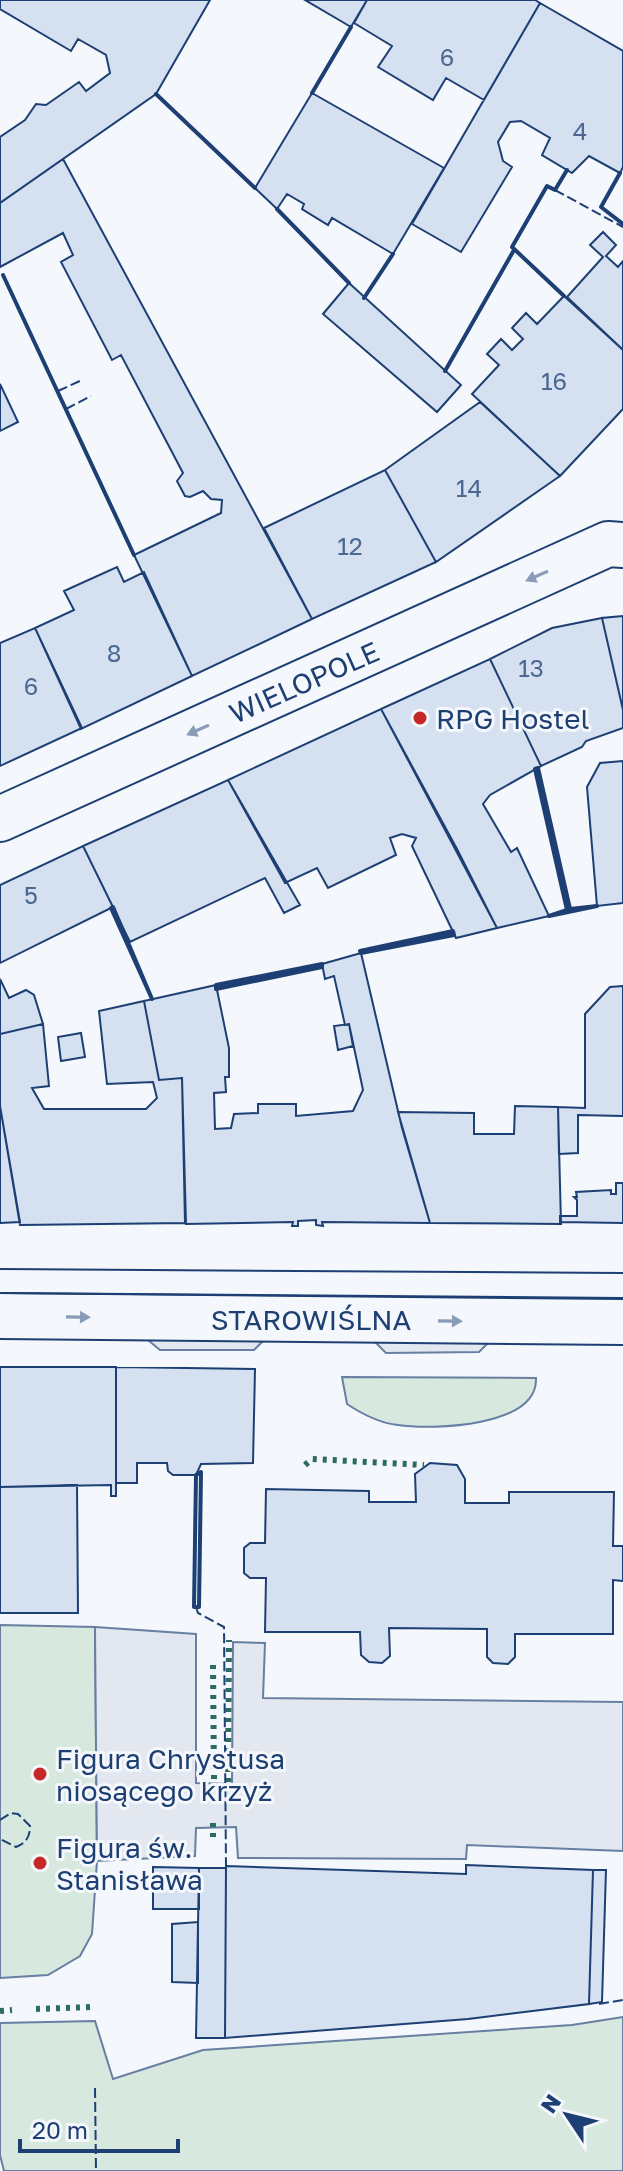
<svg xmlns="http://www.w3.org/2000/svg" width="623" height="2171" font-family="'Golos Text',sans-serif">
  <rect width="100%" height="100%" fill="#f4f7fb"/>
  <path fill="#d7e8df" stroke="#687fa3" stroke-width="2" d="M342,1377L536,1378C538,1427 433,1430 398,1425C379,1423 362,1414 347,1404Z
    M0,1625L95,1627L97,1861L92,1934L80,1956L48,1975L0,1978Z
    M623,2017V2171H4L0,2155V2023L95,2021L113,2079L203,2050L572,2025Z"/>
  <path fill="#e3e8f0" stroke="#687fa3" stroke-width="2" d="M136,1330H274L254,1350H160Z
    M364,1331L498,1333L479,1352L386,1353Z
    M95,1627L196,1634V1783L232,1784L233,1642L265,1643L263,1698L623,1702V1851L467,1845L466,1859L238,1858L236,1827L196,1828L195,1856L97,1861Z"/>
  <path fill="#d5e0f0" stroke="#1d3f73" stroke-width="2" d="M0,0H210L156,94L0,203V137L25,120L36,104L46,105L79,82L86,91L110,73L106,55L78,39L71,51L0,9Z
    M305,0H367L351,27Z
    M367,0H535L540,3L484,100L446,78L433,100L378,67L392,46L354,23Z
    M540,3L623,51V167L620,173L589,156L572,173L542,155L550,138L521,121L510,122L498,142L503,161L512,167L461,252L412,224Z
    M312,93L444,168L393,254L332,218L328,225L302,209L304,204L287,194L277,209L255,188Z
    M63,159L312,619L192,676L134,555L221,513L222,500L211,499L203,491L190,497L185,496L177,481L183,473L121,355L112,360L61,262L73,255L63,233L0,267V203Z
    M603,232L616,245L606,256L618,267L623,261V350L567,297L603,257L590,245Z
    M349,283L461,385L437,412L323,314Z
    M564,296L623,350V409L560,476L472,394L499,365L487,354L501,339L512,350L523,339L512,328L526,313L537,324Z
    M0,384L18,422L0,431Z
    M480,402L560,476L436,562L385,470Z
    M385,470L436,562L312,619L264,528Z
    M117,567L124,582L144,572L192,676L81,729L35,628L74,610L64,591Z
    M623,616V710L602,618Z
    M602,618L623,710V728L586,741L582,747L541,766L490,659L552,628Z
    M35,628L82,728L0,766V643Z
    M490,659L541,766L490,795L483,804L511,852L517,848L549,916L497,928L381,709Z
    M381,709L457,849L497,928L456,938L412,846L416,838L402,834L390,838L396,855L328,888L317,868L285,883L228,780Z
    M623,761V903L597,906L587,787L600,763Z
    M228,780L300,905L284,913L265,878L130,942L83,846Z
    M83,846L113,907L0,963V885Z
    M361,953L402,1128L430,1223L322,1222L323,1226L316,1225V1220L298,1221V1226H292L293,1222L186,1224L182,1078L159,1080L144,1001L216,985L229,1048V1077H225L226,1092L214,1093L215,1129L231,1128L234,1114L258,1113V1104H296V1116L353,1111L363,1090L349,1024L345,1025L334,976L325,979L322,964Z
    M0,979L9,998L26,990L34,995L43,1024L0,1034Z
    M623,986V1116L578,1115V1153L559,1154L558,1107L585,1108V1014L610,987Z
    M144,1001L159,1080L182,1078L185,1223L20,1225L0,1106V1034L43,1024L49,1086L32,1088L44,1109H146L157,1098L153,1082L107,1084L99,1011Z
    M349,1024L353,1046L338,1050L334,1026Z
    M81,1033L85,1057L61,1061L58,1037Z
    M0,1106L20,1222L0,1223Z
    M515,1106L558,1107L561,1224L430,1223L398,1112L474,1113V1134H514Z
    M616,1183H623V1223L560,1222V1216H577V1200L574,1197H577L576,1192L611,1190V1194H616Z
    M0,1367H116V1496H111V1485L0,1487Z
    M116,1367L255,1369L253,1463L201,1464L196,1475H173L168,1471L167,1463H137V1483H116Z
    M430,1463L457,1465L465,1479V1503H509V1492H614L613,1546H623V1581L613,1580V1634H515V1657L508,1664L493,1663L487,1657V1629L389,1628L390,1656L382,1663L369,1662L361,1655L360,1632H265L266,1578H250L244,1573V1548L250,1543H265L266,1489L369,1491V1502H416L415,1474Z
    M77,1485L78,1613H0V1487Z
    M466,1865L593,1870L589,2004L468,2019L225,2038L226,1866L466,1874Z
    M153,1867L199,1868V1909H153Z
    M199,1868H226L225,2038H196Z
    M593,1870H606L602,2002L589,2004Z
    M198,1922V1983L172,1982V1924Z"/>
  <g fill="none" stroke-linecap="round" stroke-linejoin="round">
    <g stroke="#1d3f73" stroke-width="48">
      <path id="minor" d="M0,819L608,544L623,545
        M0,1316L623,1322"/>
    </g>
    <use href="#minor" stroke="#f4f7fb" stroke-width="44"/>
    <path stroke="#1d3f73" stroke-width="2" d="M0,1269L623,1273
      M0,1293L623,1298"/>
    <path stroke="#2c6c60" stroke-width="6" stroke-dasharray="4 6" stroke-linecap="butt" d="M305,1465L312,1459L424,1465
      M213,1665L214,1779
      M228,1782L229,1640
      M213,1837V1817
      M36,2009L93,2007
      M0,2011L12,2010"/>
    <path stroke="#1d3f73" stroke-width="2" stroke-dasharray="10 4" stroke-linecap="butt" d="M555,190L623,227
      M58,391L82,380
      M66,409L91,396
      M196,1607L198,1613L224,1627L226,1866
      M0,1820L11,1813L18,1814L30,1826C30,1837 26,1843 16,1847L0,1839
      M599,2004L623,2000
      M95,2088L96,2171"/>
    <path stroke="#1d3f73" stroke-width="4" d="M312,93L351,27
      M156,94L255,188
      M620,173L601,207L623,224
      M277,209L349,283
      M3,275L134,555
      M564,296L512,247L547,186L555,190L567,170
      M364,298L393,254
      M445,371L514,250
      M538,768L570,909L597,906L549,916L567,910L535,769Z
      M113,907L152,999L111,908Z
      M453,931L454,935L361,953L360,951Z
      M322,964V967L216,989V985Z
      M201,1472L199,1607H194L196,1475Z"/>
  </g>
  <defs><path id="oneway-solid" d="M-6-.8H1V-3.2L6.5 0L1 3.2V.8H-6Z" transform="scale(2)"/></defs>
  <g fill="#889bb7">
    <use href="#oneway-solid" transform="translate(537 576) rotate(156)"/>
    <use href="#oneway-solid" transform="translate(198 730) rotate(156)"/>
    <use href="#oneway-solid" transform="translate(78 1317) rotate(1)"/>
    <use href="#oneway-solid" transform="translate(450 1321) rotate(1)"/>
  </g>
  <g fill="#c62828" stroke="#f4f7fb" stroke-width="3">
    <circle cx="420" cy="718" r="8"/>
    <circle cx="40" cy="1774" r="8"/>
    <circle cx="40" cy="1863" r="8"/>
  </g>
  <g text-anchor="middle" dominant-baseline="central" stroke-width="6" stroke-linejoin="round" paint-order="stroke">
    <g font-size="24" fill="#4b6792">
      <text x="447" y="56">6</text>
      <text x="580" y="130">4</text>
      <text x="554" y="380">16</text>
      <text x="469" y="487">14</text>
      <text x="350" y="545">12</text>
      <text x="114" y="652">8</text>
      <text x="531" y="667">13</text>
      <text x="31" y="685">6</text>
      <text x="31" y="894">5</text>
    </g>
    <g font-size="28" fill="#1d3f73" stroke="#f4f7fb">
      <text transform="translate(304 682) rotate(-24)">WIELOPOLE</text>
      <text x="311" y="1319">STAROWIŚLNA</text>
    </g>
    <g font-size="28" fill="#1d3f73" stroke="#f4f7fb" text-anchor="start">
      <text x="436" y="718">RPG Hostel</text>
      <text x="56" y="1758">Figura Chrystusa<tspan x="56" dy="32">niosącego krzyż</tspan></text>
      <text x="56" y="1847">Figura św.<tspan x="56" dy="32">Stanisława</tspan></text>
    </g>
  </g>
  <g transform="translate(567 2115) rotate(305)" stroke="#f4f7fb" stroke-width="6" paint-order="stroke">
  <path d="M0-6L14 30L0 20L-14 30Z" fill="#1d3f73"/>
  <text y="-12" font-size="22" font-weight="bold" text-anchor="middle" fill="#1d3f73">N</text>
  </g>
  <path d="M20 2139v12h158v-12" fill="none" stroke="#1d3f73" stroke-width="4"/>
  <text x="32" y="2139" font-size="24" fill="#1d3f73" stroke="#f4f7fb" stroke-width="6" paint-order="stroke">20 m</text>
</svg>
